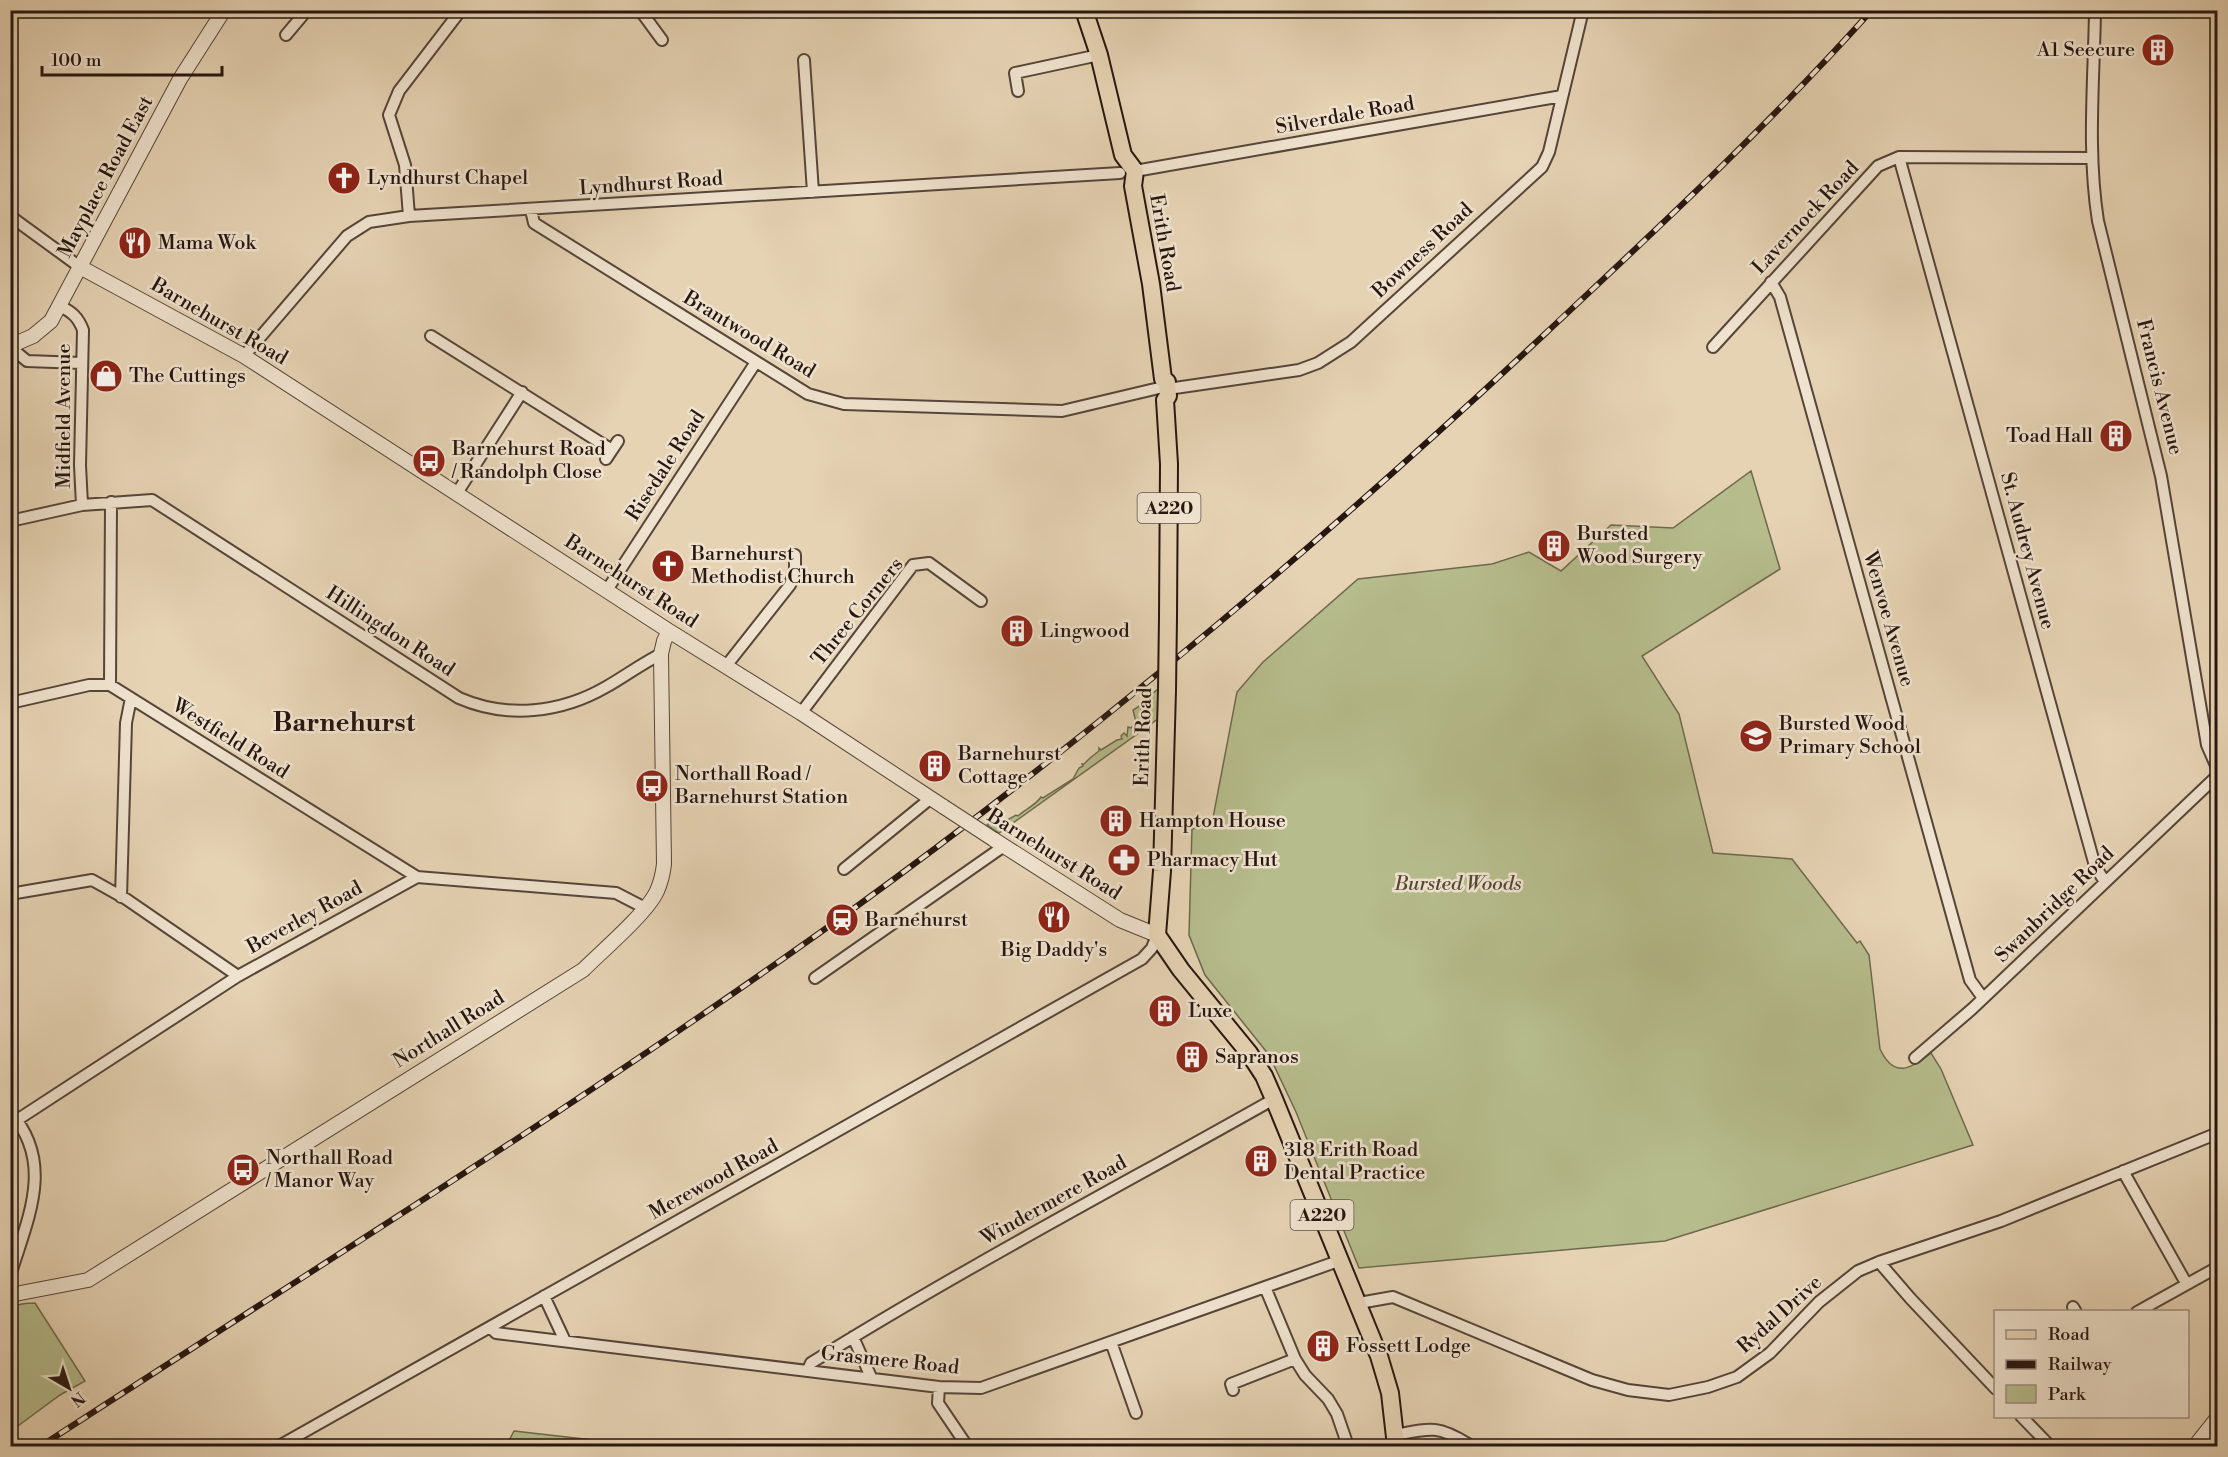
<svg xmlns="http://www.w3.org/2000/svg" width="2228" height="1457" font-family="'Libre Bodoni',serif">
  <rect width="100%" height="100%" fill="#e6d3b4"/>
  <filter id="stains"><feTurbulence type="fractalNoise" baseFrequency=".00333" numOctaves="4"/><feColorMatrix values="0 0 0 0 .2 0 0 0 0 .09 0 0 0 0 .02 0 0 0 .5 -.17"/></filter>
  <radialGradient id="worn" r=".72"><stop offset=".6" stop-color="#630" stop-opacity="0"/><stop offset="1" stop-color="#630" stop-opacity=".3"/></radialGradient>
  <path fill="#b6bc8c" stroke="#6e694e" stroke-width="1.5" d="M1751,471L1780,569L1642,656L1679,714L1713,853L1792,859L1857,943L1860,941L1869,955L1880,1049C1894,1079 1911,1069 1931,1053L1941,1069L1973,1145L1665,1241L1359,1268L1296,1112L1269,1055L1205,975L1189,935L1192,829L1212,823L1237,692L1263,662L1358,579L1492,564L1529,552L1561,571L1611,525L1673,528Z
    M1158,689L1159,718L1145,728V700Z
    M1141,705L1140,732L999,833L987,825L995,819L1004,822L1016,815L1018,816C1024,810 1036,805 1041,797L1043,798L1073,779L1079,768L1083,766L1082,764H1084L1090,758L1099,751V748L1101,750L1117,740L1122,739L1121,736L1124,733L1127,736L1128,727L1131,728L1136,722L1133,710Z
    M35,1303L85,1381L60,1395L11,1431V1315C14,1302 23,1304 35,1303Z
    M514,1431L646,1446H506Z"/>
  <g fill="none" stroke-linecap="round" stroke-linejoin="round">
    <g stroke="#564539" stroke-width="14">
      <path id="minor" d="M640,10L662,40
        M2095,10C2094,81 2087,151 2098,221L2161,476L2207,745L2218,770
        M286,35L307,10
        M804,60L813,192
        M1018,91L1015,73L1099,55
        M1899,157L2095,866L2105,882
        M1135,171L1562,96
        M531,210L534,223L808,394L844,404L1062,411L1159,388
        M10,216L80,267
        M409,216L405,165L389,115L399,91L461,10
        M1771,282L1780,297L1970,980L1983,998
        M60,306C72,312 78,317 83,330L80,465L82,505
        M431,336L612,450
        M10,347L27,361L81,363
        M1713,347L1878,166L1899,157L2091,158
        M244,356L347,236L369,222L409,216L1120,173
        M1168,389L1299,370L1318,363L1351,342L1542,167L1549,152L1583,10
        M606,459L618,441
        M457,493L522,392
        M10,521L82,505L152,500L459,698C507,719 561,713 606,687C624,677 641,664 661,654
        M607,590L756,362
        M726,666L790,585L795,570V555
        M110,685L111,502
        M10,703L89,685H110L417,877
        M801,713L913,565L929,563L981,601
        M844,869L931,798
        M10,894L92,880L126,899L238,976
        M121,897L126,723L131,698
        M815,978L1004,846
        M1915,1058L1972,1009L2218,775
        M10,1112C56,1163 27,1220 10,1276
        M17,1120L238,976L417,877L616,893L645,908
        M2123,1171L2186,1283
        M1879,1262L1910,1298L1996,1389
        M1265,1287L1295,1359L1305,1375L1328,1399L1337,1414L1348,1446
        M544,1296L565,1341
        M1359,1303L1393,1297L1592,1380L1628,1390L1669,1395L1708,1387L1737,1377L1770,1353L1819,1302L1858,1271L1879,1262L2001,1221L2218,1133
        M2073,1307L2076,1312
        M2137,1312L2218,1267
        M490,1327L496,1333L939,1387L981,1388L1341,1260
        M853,1337L871,1377
        M1111,1342L1136,1413
        M808,1370L811,1363C962,1269 1120,1186 1274,1099
        M939,1387L938,1403L967,1446
        M1233,1390L1231,1384L1295,1359
        M2021,1416L2050,1446
        M1396,1435C1430,1428 1438,1425 1468,1444
        M279,1446L1142,959L1152,948L1157,935"/>
    </g>
    <g stroke="#564539" stroke-width="16">
      <path id="tertiary" d="M80,267L244,356L669,631L801,713L944,807
        M10,346L33,336L51,321L180,79L224,10
        M993,839L1120,920L1157,935
        M10,1295L88,1280L583,970C602,951 647,913 657,891C661,882 663,873 664,864L661,654L664,641L669,631
        M2195,1446L2218,1417"/>
    </g>
    <g stroke="#261610" stroke-width="20">
      <path id="primary" d="M1084,10L1099,55L1123,155L1135,171L1133,186L1151,284L1163,379L1167,382L1168,396L1165,400L1169,464L1168,617
        M1167,690L1162,871L1157,935L1181,970L1249,1053L1264,1076L1274,1099L1379,1356L1390,1393L1396,1446"/>
    </g>
    <use href="#minor" stroke="#efe2ce" stroke-width="10"/>
    <use href="#tertiary" stroke="#efe2ce" stroke-width="14"/>
    <use href="#primary" stroke="#e6d3b4" stroke-width="16"/>
    <g stroke="#261610" stroke-width="6">
      <path id="rail" d="M41,1446C313,1269 589,1099 853,909C1097,732 1327,538 1547,332C1658,228 1770,124 1872,10"/>
    </g>
    <use href="#rail" stroke="#efe2ce" stroke-width="4" stroke-dasharray="11" stroke-linecap="butt"/>
    <g stroke="#564539" stroke-width="16" stroke-linecap="butt">
      <path id="tertiary-bridge" d="M944,807L993,839"/>
    </g>
    <g stroke="#261610" stroke-width="20" stroke-linecap="butt">
      <path id="primary-bridge" d="M1167,690L1168,617"/>
    </g>
    <use href="#tertiary-bridge" stroke="#efe2ce" stroke-width="14"/>
    <use href="#primary-bridge" stroke="#e6d3b4" stroke-width="16"/>
  </g>
  <defs>
    <g id="building-disc" transform="scale(1.725)"><circle r="9.5" fill="#8f2418" stroke="#efe2ce"/><path d="M-4-6H4V6H1V3H-1V6H-4ZM-2.5-4.3h1.7v1.8h-1.7ZM.8-4.3h1.7v1.8H.8ZM-2.5-1h1.7V.8h-1.7ZM.8-1h1.7V.8H.8Z" fill="#fff"/></g>
    <g id="church-disc" transform="scale(1.725)"><circle r="9.5" fill="#8f2418" stroke="#efe2ce"/><path d="M-1.2-6h2.4v3.5h3.3v2.4h-3.3V6h-2.4V-.1h-3.3v-2.4h3.3Z" fill="#fff"/></g>
    <g id="restaurant-disc" transform="scale(1.725)"><circle r="9.5" fill="#8f2418" stroke="#efe2ce"/><path d="M-5-6h1v4h1v-4h1v4h1v-4h1v5L-1.5 .5V6h-2V.5L-5-1ZM5-6V6H3V1.5H1.5Q1.5-4 5-6Z" fill="#fff"/></g>
    <g id="shop-disc" transform="scale(1.725)"><circle r="9.5" fill="#8f2418" stroke="#efe2ce"/><path d="M-5-2.5h2.3a2.7 3.5 0 0 1 5.4 0H5L5.5 6h-11ZM-1.5-2.5h3a1.5 2.3 0 0 0-3 0Z" fill="#fff"/></g>
    <g id="bus-disc" transform="scale(1.725)"><circle r="9.5" fill="#8f2418" stroke="#efe2ce"/><path d="M-5-6H5V4H4V6H2V4H-2V6H-4V4H-5ZM-3.5-4V0h7V-4ZM-3.5 1.2v1.5H-2V1.2ZM2 1.2v1.5H3.5V1.2Z" fill="#fff"/></g>
    <g id="school-disc" transform="scale(1.725)"><circle r="9.5" fill="#8f2418" stroke="#efe2ce"/><path d="M0-5L7-2L0 1L-7-2ZM-4 1L0 2.5L4 1V4Q0 6-4 4Z" fill="#fff"/></g>
    <g id="pharmacy-disc" transform="scale(1.725)"><circle r="9.5" fill="#8f2418" stroke="#efe2ce"/><path d="M-2-6h4v4h4v4h-4v4h-4v-4h-4v-4h4Z" fill="#fff"/></g>
    <g id="station-disc" transform="scale(1.725)"><circle r="9.5" fill="#8f2418" stroke="#efe2ce"/><path d="M-3-6H3Q5-6 5-4V2Q5 4 3 4L4.5 6H3L1.5 4h-3L-3 6H-4.5L-3 4Q-5 4-5 2V-4Q-5-6-3-6ZM-3.5-4v3h7v-3ZM-3.5 1v1.5H-2V1ZM2 1v1.5H3.5V1Z" fill="#fff"/></g>
  </defs>
  <g fill-rule="evenodd">
    <use href="#building-disc" x="2158" y="50"/>
    <use href="#church-disc" x="344" y="178"/>
    <use href="#restaurant-disc" x="135" y="243"/>
    <use href="#shop-disc" x="106" y="376"/>
    <use href="#building-disc" x="2116" y="436"/>
    <use href="#bus-disc" x="429" y="461"/>
    <use href="#building-disc" x="1554" y="546"/>
    <use href="#church-disc" x="668" y="566"/>
    <use href="#building-disc" x="1017" y="631"/>
    <use href="#school-disc" x="1756" y="736"/>
    <use href="#building-disc" x="935" y="766"/>
    <use href="#bus-disc" x="652" y="786"/>
    <use href="#building-disc" x="1116" y="821"/>
    <use href="#pharmacy-disc" x="1124" y="860"/>
    <use href="#restaurant-disc" x="1054" y="917"/>
    <use href="#station-disc" x="842" y="920"/>
    <use href="#building-disc" x="1165" y="1011"/>
    <use href="#building-disc" x="1192" y="1057"/>
    <use href="#building-disc" x="1261" y="1161"/>
    <use href="#bus-disc" x="243" y="1170"/>
    <use href="#building-disc" x="1323" y="1346"/>
  </g>
  <g text-anchor="middle" dominant-baseline="central" stroke-width="5" stroke-linejoin="round" paint-order="stroke">
    <g fill="#efe2ce" stroke="#625349" stroke-width="1.5">
      <rect x="1137.5" y="493" width="63" height="30" rx="4.5"/>
      <rect x="1290.5" y="1200" width="63" height="30" rx="4.5"/>
    </g>
    <g font-size="18" font-weight="bold" fill="#261610">
      <text x="1169" y="508">A220</text>
      <text x="1322" y="1215">A220</text>
    </g>
    <g font-size="20" fill="#261610" stroke="#efe2ce" text-anchor="start">
      <text x="2135" y="50" text-anchor="end">A1 Seecure</text>
      <text x="367" y="178">Lyndhurst Chapel</text>
      <text x="158" y="243">Mama Wok</text>
      <text x="129" y="376">The Cuttings</text>
      <text x="2093" y="436" text-anchor="end">Toad Hall</text>
      <text x="452" y="449">Barnehurst Road<tspan x="452" dy="23">/ Randolph Close</tspan></text>
      <text x="1577" y="534">Bursted<tspan x="1577" dy="23">Wood Surgery</tspan></text>
      <text x="691" y="554">Barnehurst<tspan x="691" dy="23">Methodist Church</tspan></text>
      <text x="1040" y="631">Lingwood</text>
      <text x="1779" y="724">Bursted Wood<tspan x="1779" dy="23">Primary School</tspan></text>
      <text x="958" y="754">Barnehurst<tspan x="958" dy="23">Cottage</tspan></text>
      <text x="675" y="774">Northall Road /<tspan x="675" dy="23">Barnehurst Station</tspan></text>
      <text x="1139" y="821">Hampton House</text>
      <text x="1147" y="860">Pharmacy Hut</text>
      <text x="865" y="920">Barnehurst</text>
      <text x="1054" y="950" text-anchor="middle">Big Daddy's</text>
      <text x="1188" y="1011">Luxe</text>
      <text x="1215" y="1057">Sapranos</text>
      <text x="1284" y="1150">318 Erith Road<tspan x="1284" dy="23">Dental Practice</tspan></text>
      <text x="266" y="1158">Northall Road<tspan x="266" dy="23">/ Manor Way</tspan></text>
      <text x="1346" y="1346">Fossett Lodge</text>
    </g>
    <g font-size="20" fill="#261610" stroke="#efe2ce">
      <text transform="translate(1345 116) rotate(-10)">Silverdale Road</text>
      <text transform="translate(106 177) rotate(-62)">Mayplace Road East</text>
      <text transform="translate(651 184) rotate(-4)">Lyndhurst Road</text>
      <text transform="translate(1806 218) rotate(-47)">Lavernock Road</text>
      <text transform="translate(1164 243) rotate(80)">Erith Road</text>
      <text transform="translate(1423 251) rotate(-43)">Bowness Road</text>
      <text transform="translate(219 322) rotate(30)">Barnehurst Road</text>
      <text transform="translate(749 335) rotate(31)">Brantwood Road</text>
      <text transform="translate(2159 387) rotate(76)">Francis Avenue</text>
      <text transform="translate(64 416) rotate(-90)">Midfield Avenue</text>
      <text transform="translate(666 466) rotate(-57)">Risedale Road</text>
      <text transform="translate(2027 551) rotate(75)">St. Audrey Avenue</text>
      <text transform="translate(631 582) rotate(33)">Barnehurst Road</text>
      <text transform="translate(858 612) rotate(-51)">Three Corners</text>
      <text transform="translate(1888 619) rotate(74)">Wenvoe Avenue</text>
      <text transform="translate(390 632) rotate(33)">Hillingdon Road</text>
      <text transform="translate(1144 737) rotate(-88)">Erith Road</text>
      <text transform="translate(230 739) rotate(32)">Westfield Road</text>
      <text transform="translate(1054 855) rotate(32)">Barnehurst Road</text>
      <text transform="translate(2055 905) rotate(-44)">Swanbridge Road</text>
      <text transform="translate(305 918) rotate(-29)">Beverley Road</text>
      <text transform="translate(449 1030) rotate(-32)">Northall Road</text>
      <text transform="translate(714 1180) rotate(-29)">Merewood Road</text>
      <text transform="translate(1054 1201) rotate(-29)">Windermere Road</text>
      <text transform="translate(1780 1315) rotate(-42)">Rydal Drive</text>
      <text transform="translate(890 1361) rotate(6)">Grasmere Road</text>
    </g>
    <g font-size="20" font-style="italic" fill="#514835" stroke="#efe2ce">
      <text x="1458" y="884">Bursted Woods</text>
    </g>
    <g font-size="26" font-weight="bold" fill="#261610" stroke="#efe2ce">
      <text x="344" y="723">Barnehurst</text>
    </g>
  </g>
  <rect width="2228" height="1457" fill="none" stroke="#e6d3b4" stroke-width="36"/>
  <rect x="12" y="12" width="2204" height="1433" fill="none" stroke="#261610" stroke-width="3"/>
  <rect x="18" y="18" width="2192" height="1421" fill="none" stroke="#261610" stroke-width="1.5"/>
  <rect x="1994" y="1310" width="195" height="108" fill="#efe2ce" stroke="#9f9082" stroke-width="1.5"/>
  <rect x="2006" y="1330" width="30" height="9" fill="#e6d3b4" stroke="#9f9082" stroke-width="1.5"/>
  <text x="2048" y="1340" font-size="18" fill="#261610">Road</text>
  <rect x="2006" y="1360" width="30" height="9" fill="#261610" stroke="#9f9082" stroke-width="1.5"/>
  <text x="2048" y="1370" font-size="18" fill="#261610">Railway</text>
  <rect x="2006" y="1385" width="30" height="18" fill="#b6bc8c" stroke="#9f9082" stroke-width="1.5"/>
  <text x="2048" y="1400" font-size="18" fill="#261610">Park</text>
  <g transform="translate(69 1388) rotate(141)" stroke="#efe2ce" stroke-width="4.5" paint-order="stroke">
  <path d="M0-4.5L10 22L0 15L-10 22Z" fill="#261610"/>
  <text y="-9" font-size="16" font-weight="bold" text-anchor="middle" fill="#261610">N</text>
  </g>
  <path d="M42 66v9h180v-9" fill="none" stroke="#261610" stroke-width="3"/>
  <text x="51" y="66" font-size="18" fill="#261610" stroke="#efe2ce" stroke-width="4.5" paint-order="stroke">100 m</text>
  <rect width="100%" height="100%" filter="url(#stains)"/>
  <rect width="100%" height="100%" fill="url(#worn)"/>
</svg>
